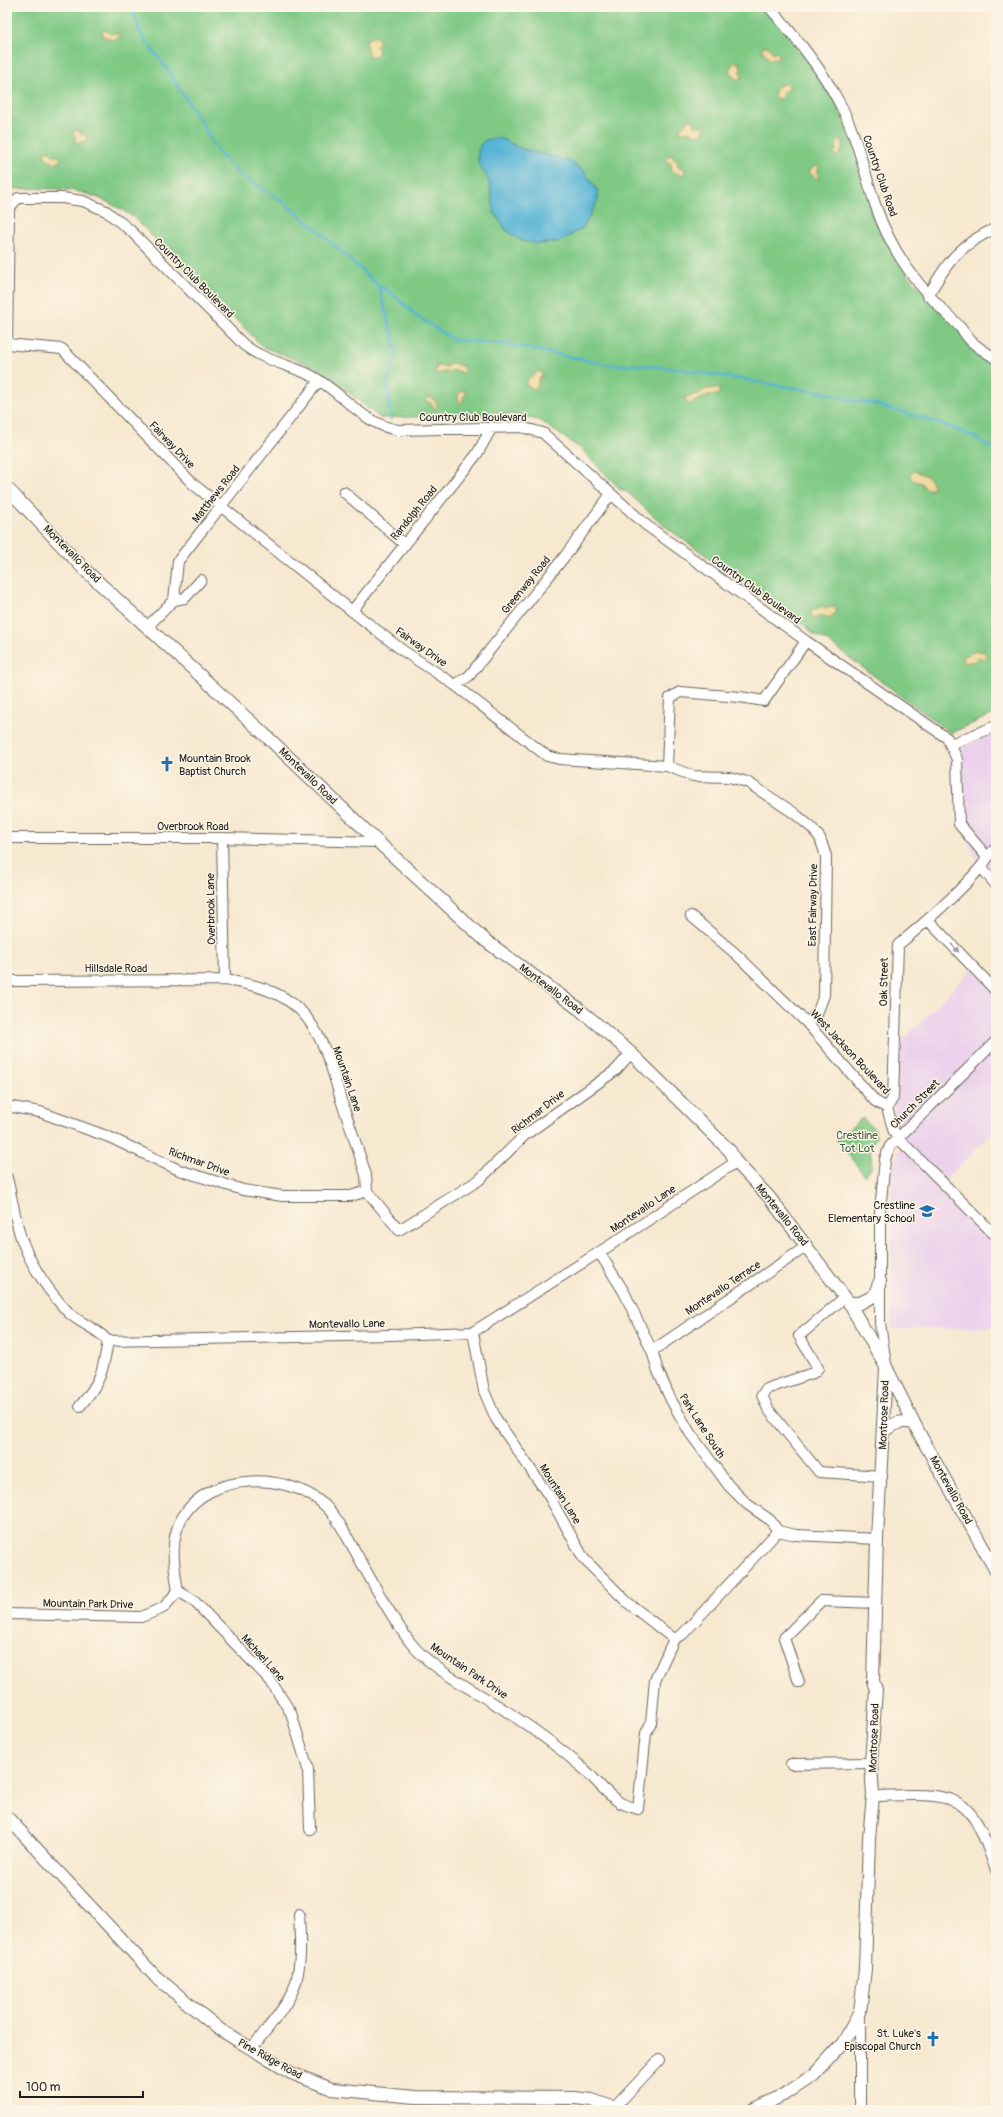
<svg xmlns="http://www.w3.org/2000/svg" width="1003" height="2117" font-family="Pangolin,sans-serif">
  <rect width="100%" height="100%" fill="#fcf5e5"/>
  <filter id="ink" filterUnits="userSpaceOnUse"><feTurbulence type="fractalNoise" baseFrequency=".025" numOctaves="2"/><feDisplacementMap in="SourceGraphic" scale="8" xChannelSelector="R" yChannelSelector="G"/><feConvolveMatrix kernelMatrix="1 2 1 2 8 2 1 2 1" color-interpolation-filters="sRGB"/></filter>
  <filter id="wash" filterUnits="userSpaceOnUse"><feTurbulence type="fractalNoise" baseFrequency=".012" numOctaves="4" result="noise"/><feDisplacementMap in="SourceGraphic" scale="16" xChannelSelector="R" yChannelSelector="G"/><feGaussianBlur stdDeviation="0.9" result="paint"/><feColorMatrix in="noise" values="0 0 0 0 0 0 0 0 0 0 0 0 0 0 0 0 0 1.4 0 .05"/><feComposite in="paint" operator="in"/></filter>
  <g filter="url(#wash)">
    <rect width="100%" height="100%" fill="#f7e8d0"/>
    <path fill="#ebd1ec" d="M996,732V884L981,867L959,824L948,754Z
      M973,968L996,992V1130L942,1183L898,1138L893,1098L895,1049Z
      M900,1147L918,1163L993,1243L996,1241V1328L891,1329V1169Z"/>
    <path fill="#7fc985" stroke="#4e7250" d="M7,7H765L805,53L837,104L908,276L996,363V713L951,733L827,641L813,634L803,624L667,528L627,492L620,489L581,449L539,420L510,414L380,418L336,382L325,377L315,367L263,347L133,217C86,186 65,188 11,189V107H7Z
      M862,1118L875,1129L876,1137L870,1147L872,1166L865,1176L837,1140Z"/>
    <path fill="#eeda9e" stroke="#857b5d" d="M104,30L112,34L119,33L120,37L112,40L108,37H103L102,33Z
      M374,36L379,39V43L376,46L379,50L377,56H369L366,47V40Z
      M763,46H768L772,52L779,53V59H768L766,54L762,51Z
      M734,62L741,64L740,72L742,77L740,79H735L729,70Z
      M785,83L789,86V90L783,92L781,99H777L774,96L776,87Z
      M690,120H693L695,126H703L705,128L703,133L695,135L689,131L680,133L681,127Z
      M74,130L80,131L81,135H87L86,141L74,143L76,138L73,133Z
      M839,141H843C844,146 841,154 837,157L834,153L837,149L836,144Z
      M48,150L53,155L61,157L60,161L54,164L50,160L45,158L44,153Z
      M671,155L677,162L679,167L685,169L684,174L681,175L672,171L671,164L666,160L668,156Z
      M816,165L819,168L817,173L819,178L817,179L808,172Z
      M453,363L463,367L465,372L462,373L456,370L435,374L436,366L446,367Z
      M540,370L542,376L538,380V386L534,389L526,385V381Z
      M716,388L720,390L718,395H709L689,404L686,403L685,397L699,394L705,389Z
      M462,391H465L466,394L463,397V402L459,403L458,395Z
      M428,397L435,400L438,408L434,409L432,404L426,401Z
      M915,471L927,476L934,486L932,489H925L922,483L912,480L910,474Z
      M822,606L826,608L834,607L837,612L829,618L822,615L816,618L812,617L811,611L817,610Z
      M977,650L980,652L984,651L987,658L983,659L979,657L976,661L965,663L963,657Z"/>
    <path fill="#57b4d5" stroke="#3a6878" d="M498,137L520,148L569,161L584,171L598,191V200L583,228L559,242L540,244L521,241L506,230L494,212L489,181L478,162V151L481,144L486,140Z"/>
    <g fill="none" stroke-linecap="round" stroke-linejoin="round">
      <path stroke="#57b4d5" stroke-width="2.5" d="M131,7L141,35L165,66L201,122L216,150L238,173L282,201L320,232L379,286L389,291L418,317L454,340L506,344L610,365H641L680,369L830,394L849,400L875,404L939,423L970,435L996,450
        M379,287L397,352L387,385L391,419"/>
    </g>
  </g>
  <g filter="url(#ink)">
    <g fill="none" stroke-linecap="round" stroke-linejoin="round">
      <g stroke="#69635b" stroke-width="12">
        <path id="minor" d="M769,7C796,38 819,65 839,102C857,135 864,172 876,207C893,256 921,290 958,325C963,330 966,336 971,341C978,348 988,353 996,359
          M928,296C947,262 959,245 996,228
          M7,344L9,208L18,198H62L83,201L106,211L130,230L244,345C263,360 286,364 308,374C340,389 361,424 398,430L521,427L543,433L646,525L806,641L947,738L957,759L959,824L987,857
          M7,344L62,349L193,484L352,611L402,650L455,685L547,756L559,759L667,766L693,776L729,777L747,782L794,813L812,828L820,838L826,856L824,995L817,1014L807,1023
          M344,492L404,544
          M174,600L185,598L201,580
          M352,611L477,454L492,427
          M148,626L174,600L178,561L319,381
          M455,685L469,676L565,556L611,494
          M951,744L996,726
          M667,766L670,698L680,692L740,697L764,701L806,641
          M7,838H222L378,842
          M222,838L225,980
          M981,867L996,885
          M691,916L736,954L807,1023L875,1101L887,1108L894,1132L898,1138L993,1233L996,1232
          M928,920L996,991
          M7,981L225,980C252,984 279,990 300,1010C323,1033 332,1069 341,1100C350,1125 358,1150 366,1175L367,1191L399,1230L479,1180L525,1135L616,1070L631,1053
          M7,1106L40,1112L109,1137L179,1170L243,1190L282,1196H351L367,1191
          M887,1108L893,1098L898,945C927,921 956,896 980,868C986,861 989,854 996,848
          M7,1178C12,1198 15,1219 21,1238C31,1265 48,1291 68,1312C80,1324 97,1328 108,1341L391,1335L473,1332L609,1246L736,1162
          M599,1252L624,1292L652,1351L658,1371L671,1400L690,1433L729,1486L747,1504L770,1520L778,1531
          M845,1297L799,1336L818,1368L813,1373L766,1389L762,1395L768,1409L819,1472L882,1476
          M473,1332L484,1391L496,1419L549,1496L584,1559L627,1602L674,1639
          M652,1351L807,1246
          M886,1365L880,1323V1211L885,1159L890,1146L898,1138L996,1041
          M80,1406C101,1382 103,1371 108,1341
          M778,1531L796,1535L877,1539
          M178,1591L193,1600L270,1680L291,1713L308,1769L310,1829
          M7,1614L141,1617L163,1608L178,1591C174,1567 169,1540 182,1518C208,1472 285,1472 322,1503C337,1515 345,1534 355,1551C372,1581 388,1613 410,1642C431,1671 488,1697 518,1719C541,1734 563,1751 584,1769C595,1779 606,1794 619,1802C624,1805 632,1807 638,1809L646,1733L651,1723L655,1680L674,1639L683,1634L778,1531
          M799,1682L784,1638L821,1601L876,1603
          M791,1764L871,1763
          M873,1796C899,1796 947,1789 966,1809C982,1824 988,1850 996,1870
          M860,2012V2110
          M251,2049C265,2031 290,2004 296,1982C302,1959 300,1936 299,1914
          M615,2107L659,2060"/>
      </g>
      <g stroke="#69635b" stroke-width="14">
        <path id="major" d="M7,488L85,570L263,733L378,842L486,941L579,1009L631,1053L730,1151L736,1162L769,1197L849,1303L886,1367L919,1433L996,1571
          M849,1303H860L874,1296L880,1281
          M884,1431C894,1423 901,1420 914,1423
          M7,1817L156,1977L219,2029L291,2073L332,2089L415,2097L575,2098L592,2100L620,2110
          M753,2110L787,2093L814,2075L843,2043L860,2012L865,1969L869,1838L873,1796L871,1763L876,1690L873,1681L877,1539L886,1368"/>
      </g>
      <use href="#minor" stroke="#fff" stroke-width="10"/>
      <use href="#major" stroke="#fff" stroke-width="12"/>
    </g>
    <defs><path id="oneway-solid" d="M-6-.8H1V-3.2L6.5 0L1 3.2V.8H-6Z"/></defs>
    <use fill="#999" href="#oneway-solid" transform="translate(955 948) rotate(47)"/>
  </g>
  <defs>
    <g id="church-bare" transform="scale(1.2)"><path d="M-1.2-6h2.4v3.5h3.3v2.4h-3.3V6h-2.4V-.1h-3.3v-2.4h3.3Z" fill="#1f6fb2" stroke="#fcf5e5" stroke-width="2.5" paint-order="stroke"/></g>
    <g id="school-bare" transform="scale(1.2)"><path d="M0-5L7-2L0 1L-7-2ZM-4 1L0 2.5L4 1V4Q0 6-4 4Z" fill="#1f6fb2" stroke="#fcf5e5" stroke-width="2.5" paint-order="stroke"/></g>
  </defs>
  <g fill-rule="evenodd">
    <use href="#church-bare" x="167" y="764"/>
    <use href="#school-bare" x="927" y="1211"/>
    <use href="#church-bare" x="933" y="2039"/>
  </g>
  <g text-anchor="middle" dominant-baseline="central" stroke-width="3" stroke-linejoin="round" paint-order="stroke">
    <g font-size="11" fill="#1c1c1c" stroke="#fcf5e5">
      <text transform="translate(880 176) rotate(71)">Country Club Road</text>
      <text transform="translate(194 278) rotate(45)">Country Club Boulevard</text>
      <text x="473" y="417">Country Club Boulevard</text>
      <text transform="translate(172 445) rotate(46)">Fairway Drive</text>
      <text transform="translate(216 494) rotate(-52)">Matthews Road</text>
      <text transform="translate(414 513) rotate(-51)">Randolph Road</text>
      <text transform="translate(72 554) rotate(45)">Montevallo Road</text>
      <text transform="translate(526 585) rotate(-51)">Greenway Road</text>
      <text transform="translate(756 590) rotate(36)">Country Club Boulevard</text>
      <text transform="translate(421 647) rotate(35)">Fairway Drive</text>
      <text transform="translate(308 776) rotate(44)">Montevallo Road</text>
      <text x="193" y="826">Overbrook Road</text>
      <text transform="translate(813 905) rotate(-89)">East Fairway Drive</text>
      <text transform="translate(211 909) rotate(-91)">Overbrook Lane</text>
      <text x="116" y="968">Hillsdale Road</text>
      <text transform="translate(884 982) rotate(-89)">Oak Street</text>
      <text transform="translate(551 989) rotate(37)">Montevallo Road</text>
      <text transform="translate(850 1052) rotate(47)">West Jackson Boulevard</text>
      <text transform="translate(347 1079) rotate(71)">Mountain Lane</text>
      <text transform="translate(915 1104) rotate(-45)">Church Street</text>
      <text transform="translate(538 1112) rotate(-38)">Richmar Drive</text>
      <text transform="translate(199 1162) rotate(20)">Richmar Drive</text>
      <text transform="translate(643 1209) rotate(-34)">Montevallo Lane</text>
      <text transform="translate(782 1215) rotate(51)">Montevallo Road</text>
      <text transform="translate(723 1288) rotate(-34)">Montevallo Terrace</text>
      <text transform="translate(347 1324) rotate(-1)">Montevallo Lane</text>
      <text transform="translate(884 1415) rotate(-88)">Montrose Road</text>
      <text transform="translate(702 1426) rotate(57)">Park Lane South</text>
      <text transform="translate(951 1490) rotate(61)">Montevallo Road</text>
      <text transform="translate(560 1494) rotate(58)">Mountain Lane</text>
      <text transform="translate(88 1604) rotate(1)">Mountain Park Drive</text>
      <text transform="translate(263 1658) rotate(48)">Michael Lane</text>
      <text transform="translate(469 1671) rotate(34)">Mountain Park Drive</text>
      <text transform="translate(874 1738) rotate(-88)">Montrose Road</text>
      <text transform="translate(270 2059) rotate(29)">Pine Ridge Road</text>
    </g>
    <g font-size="11" fill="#1c1c1c" stroke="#fcf5e5" text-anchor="end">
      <text x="179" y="758" text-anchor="start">Mountain Brook<tspan x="179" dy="13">Baptist Church</tspan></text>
      <text x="915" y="1205">Crestline<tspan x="915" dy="13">Elementary School</tspan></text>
      <text x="921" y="2033">St. Luke's<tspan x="921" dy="13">Episcopal Church</tspan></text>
    </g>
    <g font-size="11" fill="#3f5941" stroke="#fcf5e5">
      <text x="857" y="1135">Crestline<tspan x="857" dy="13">Tot Lot</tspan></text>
    </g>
  </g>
  <rect width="1003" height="2117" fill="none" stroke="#fcf5e5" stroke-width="24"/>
  <path d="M20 2091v6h123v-6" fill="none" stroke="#1c1c1c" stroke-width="2"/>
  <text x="26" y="2091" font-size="12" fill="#1c1c1c" stroke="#fcf5e5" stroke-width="3" paint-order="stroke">100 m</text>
</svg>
